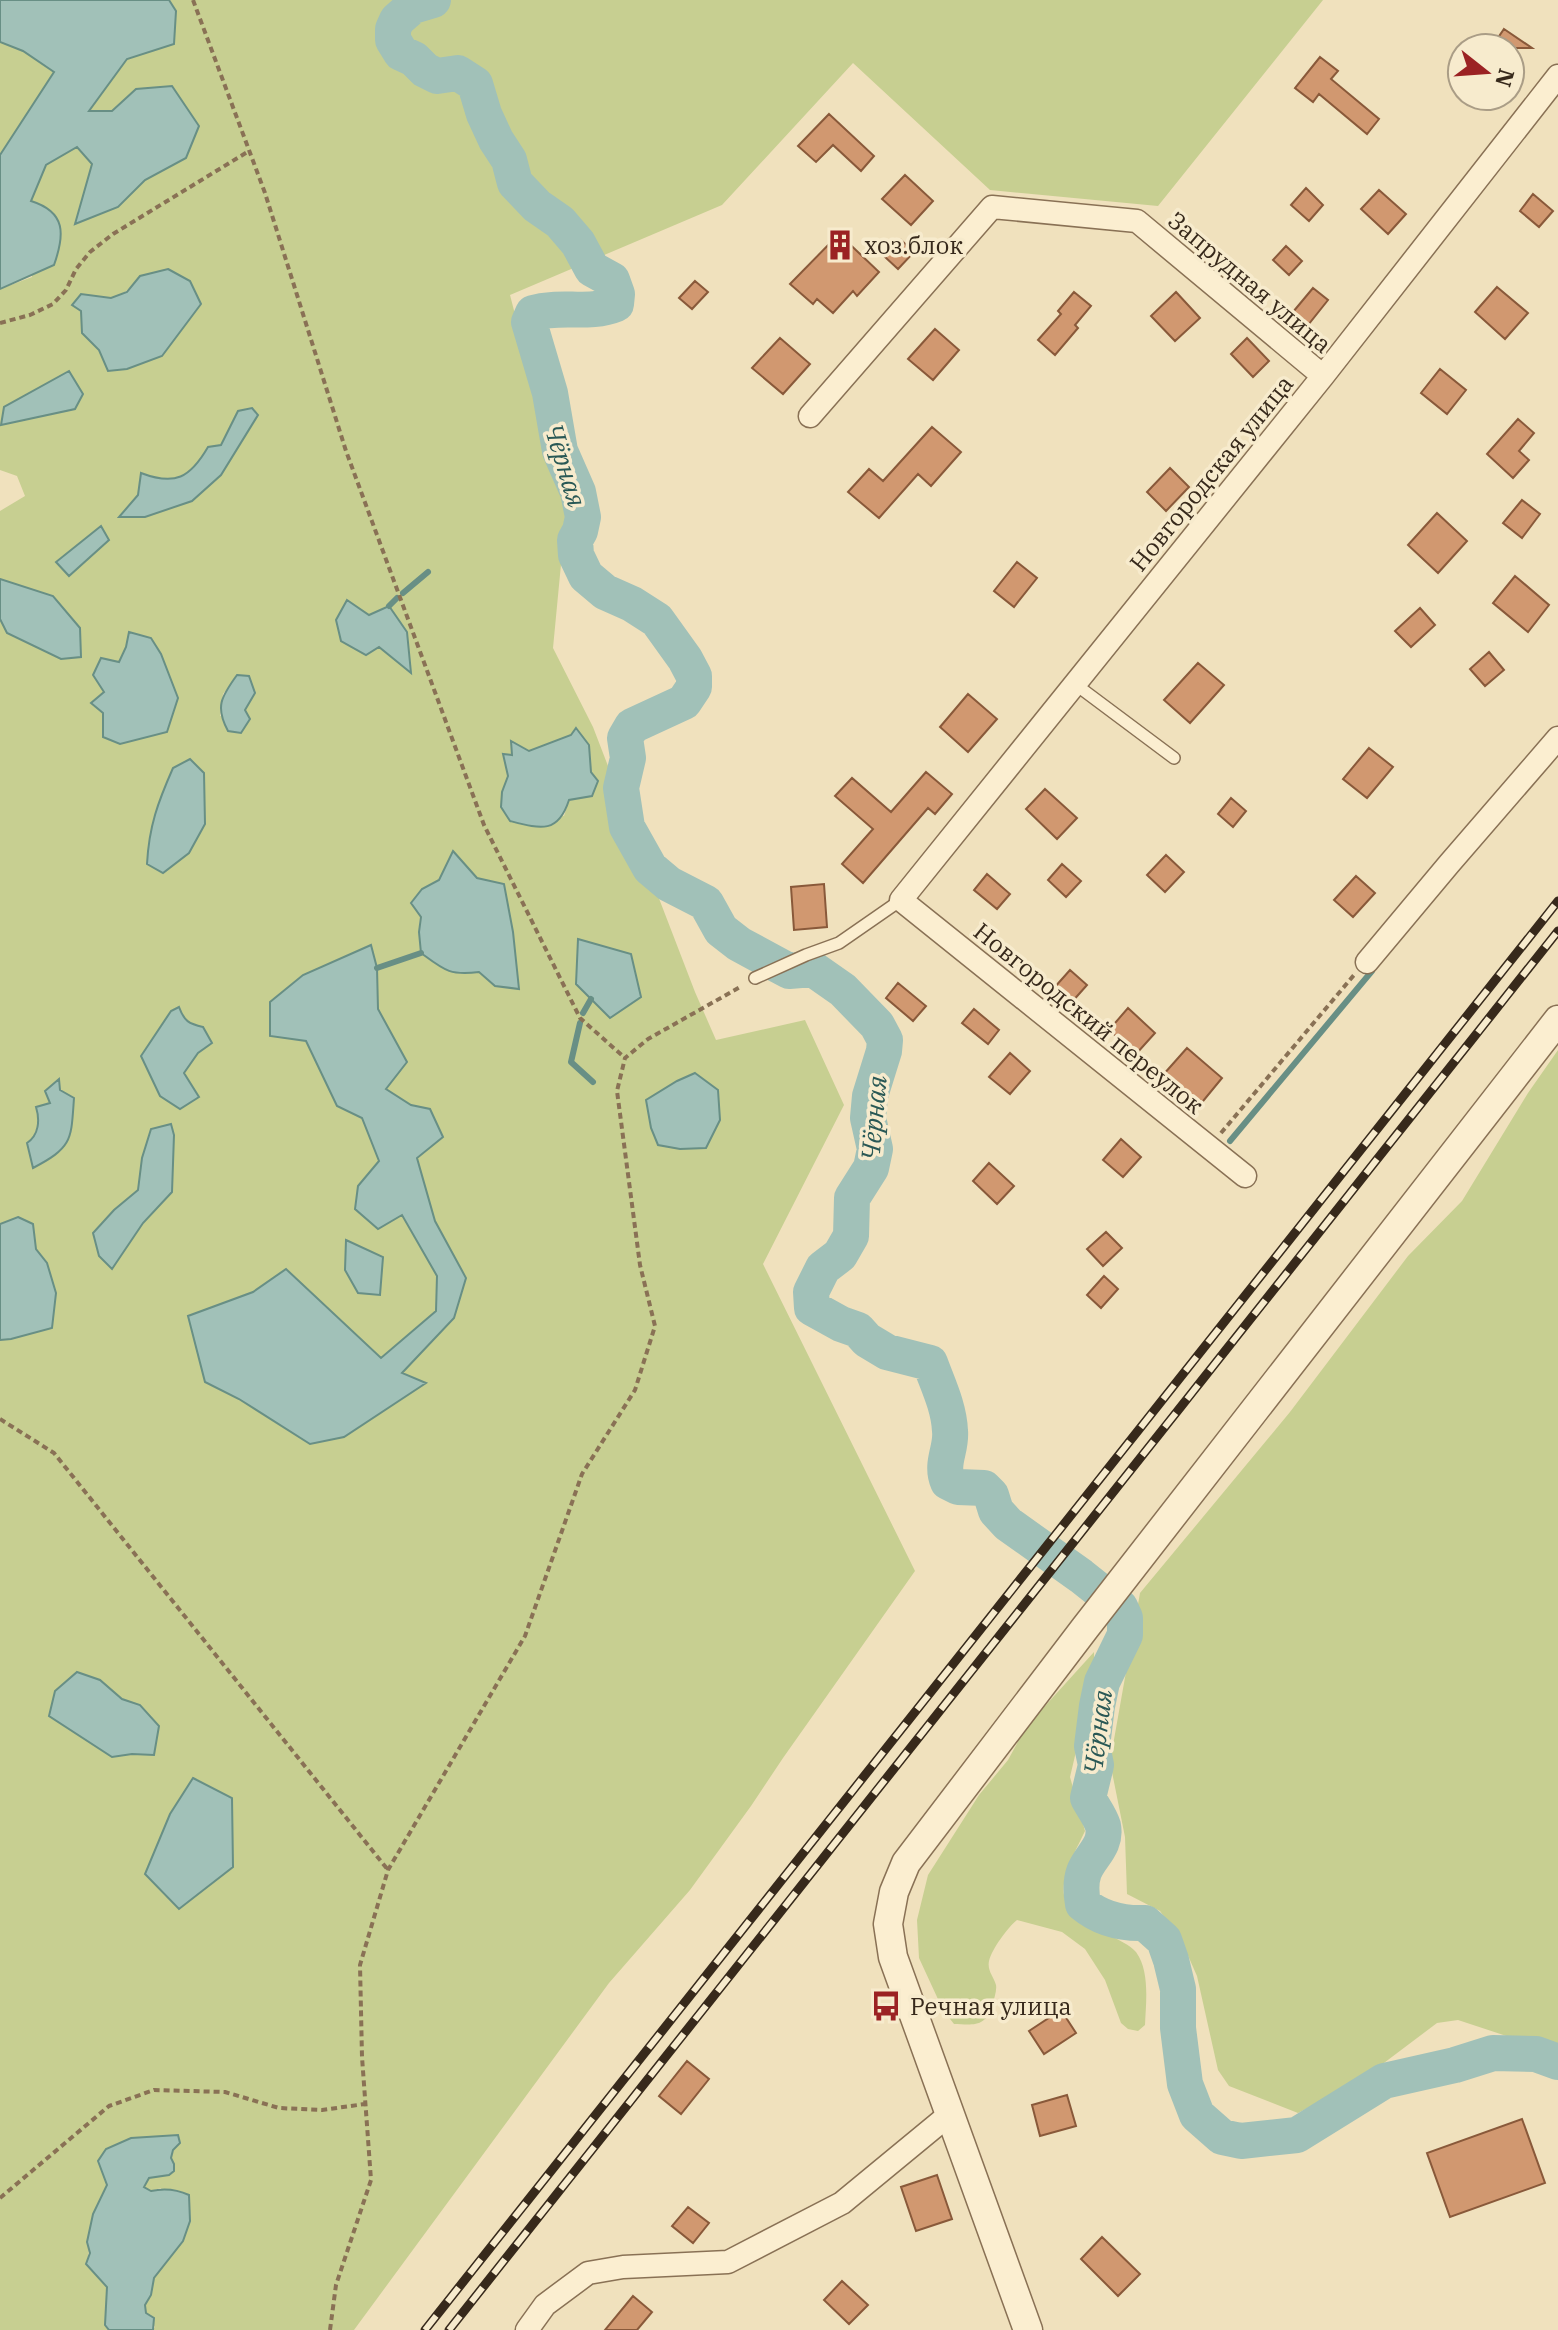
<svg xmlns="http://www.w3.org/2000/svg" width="1558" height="2330" font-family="'IBM Plex Serif',serif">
  <rect width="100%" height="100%" fill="#f0e1bd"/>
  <path fill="#c7cf91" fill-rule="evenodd" d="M169,0H1323L1158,206L990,190L853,63L722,205L510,295L566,512L553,648L593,727L695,992L716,1040L805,1020L844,1105L763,1264L915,1571L783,1758L751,1806L690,1890L609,1983L354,2330H153L155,2327L146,2313L145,2305L151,2295L154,2278L171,2256L161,2188L151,2191L144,2187L149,2178L169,2175L171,2159L178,2135C148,2138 118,2133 98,2161L107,2185C103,2195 97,2204 93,2214C87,2231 92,2249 86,2264L107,2287L105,2325L109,2330H0V1340L11,1339L30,1334L47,1263L36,1249L33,1224H0V619L8,633L61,659L81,656L80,628L53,596L0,579V511L25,496L17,476L0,470V289L32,277L31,201L46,165L77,147L92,164L75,223L118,207L145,180L186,158L136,89L112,111H88L127,59L173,44L176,11ZM140,276L99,350L82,333L81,294C113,298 119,303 140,276ZM221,445L145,517H120L138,495L158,479L179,478L196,467L208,447ZM347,600L369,615L389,606L407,632L410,672L379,647ZM126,647L103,737L104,692L100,658L119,662ZM238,675L255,693L245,710L220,716L223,694ZM572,735L589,745L592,796L569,800L564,816L502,792L508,776L504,754C522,757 553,742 572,735ZM453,852L477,878L504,884L513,932L519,989L495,986L479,972L419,932L422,889L438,880ZM377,968L378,1009L407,1062L386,1089L411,1105L430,1109L442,1136L417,1157L435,1221L466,1278L454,1318L402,1373L425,1382L239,1399L205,1382L189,1316L253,1292L286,1269L381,1358L436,1311L437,1276L402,1214L388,1223L358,1186L379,1161L362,1118L337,1106L306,1041ZM179,1007L183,1018L190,1024L198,1053L184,1074ZM74,1098C71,1140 73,1147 34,1168C27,1145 37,1122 50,1103ZM138,1190L172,1192L143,1223L112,1268L114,1210ZM345,1270L380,1294L358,1292ZM100,1680L122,1699L154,1755L132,1754L112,1757L49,1716Z
    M0,42L23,51L54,72L0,155Z
    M1558,1050V2053L1458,2020L1437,2023L1364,2078L1298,2113L1229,2086L1218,2070L1197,1976L1182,1942L1160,1911L1127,1894L1125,1837L1110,1762L1140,1593L1290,1412L1408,1256L1462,1201L1528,1093Z
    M1094,1652V1675L1070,1777L1085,1831C1077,1848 1061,1876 1064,1895C1067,1911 1097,1928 1110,1935C1118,1940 1130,1945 1136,1952C1150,1971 1146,2002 1145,2025L1138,2031L1128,2029L1121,2023L1105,1980L1085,1949L1062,1932L1017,1920C1008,1927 992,1949 989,1961C987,1971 994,1977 996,1985C997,1991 994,1998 993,2004C986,2027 975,2025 954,2024L943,2010L919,1958L917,1920L928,1875L979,1795L1008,1760L1026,1727Z"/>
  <path fill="#a1c1b8" stroke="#688f85" stroke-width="2" d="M0,0H169L176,11L174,44L127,59L89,111H112L136,89L172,86L199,126L186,158L145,180L118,207L75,224L92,164L77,147L46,165L31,201C66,212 65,234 54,265L0,289V155L54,72L23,51L0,42Z
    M168,269L190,281L201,304L162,356L127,369L108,371L99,350L82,333L81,311L72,305L81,294L111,298L127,292L140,276Z
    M69,371L83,394L75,409L1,425L4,407Z
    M252,408L258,415L221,475L192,501L145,517H119L138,495L141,473C175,486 190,478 208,447L221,445L238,411Z
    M101,526L109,540L69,576L56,562Z
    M0,579L53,596L80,628L81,657L61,659L7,633L0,619Z
    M347,600L369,615L389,606L407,632L411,673L379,647L366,655L341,641L336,620Z
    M129,632L151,638L161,654L178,698L167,732L120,744L103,737V713L91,703L104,692L93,675L101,658L119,662L126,647Z
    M237,675L249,676L255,693L245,710L250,719L241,733L228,731C215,707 221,697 237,675Z
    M576,728L589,745L591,772L598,781L592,796L569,800C558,834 541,829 510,821L501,807L502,792L508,776L503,754L512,755L511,741L529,751L571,735Z
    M190,759L204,773L205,824L189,853L163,873L147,864C149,826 158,802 173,768Z
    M453,851L477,878L504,884L513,932L519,989L495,986L479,972C450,976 444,970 421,953L419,932L421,917L411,903L422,889L439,880Z
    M578,939L631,954L641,997L610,1018L576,984Z
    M371,945L377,968L378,1009L407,1062L386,1089L411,1105L430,1109L443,1137L417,1158L435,1221L466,1278L454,1318L402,1373L426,1383L344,1437L310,1444L239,1399L205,1382L188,1316L253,1292L286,1269L381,1358L436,1311L437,1276L402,1215L378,1229L355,1209L358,1186L379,1161L362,1118L337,1106L306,1041L270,1036V1002L303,975Z
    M179,1007C184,1021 189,1024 203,1027L212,1043L198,1053L184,1073L199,1097L180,1109L160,1096L141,1056L171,1011Z
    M695,1073L718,1090L720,1120L706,1148L680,1149L658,1145L651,1128L646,1100L677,1081Z
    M59,1079L60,1090L74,1098C71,1140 73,1147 33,1168L27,1143C39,1135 40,1120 36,1107L50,1103L45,1091Z
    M171,1124L174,1135L172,1192L143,1223L112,1269L99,1256L93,1233L114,1210L138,1190L142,1158L151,1129Z
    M18,1217L33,1224L36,1249L47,1263L56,1293L52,1328L11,1339L0,1340V1224Z
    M346,1240L383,1257L380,1295L358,1293L345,1270Z
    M77,1672L100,1680L122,1699L140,1705L159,1726L154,1755L132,1754L112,1757L49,1716L55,1691Z
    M193,1778L232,1798L233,1867L179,1909L145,1874L170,1814Z
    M178,2135L180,2143L173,2150L171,2158L174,2164V2171L169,2175L149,2178L144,2187L151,2191C164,2188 176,2189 189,2195L190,2221L183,2241L154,2278L151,2295L145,2305L146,2313L154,2318L153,2330H109L105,2325L107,2287L86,2264L90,2253L87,2242L93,2214L107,2185L98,2161L106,2149L131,2138Z"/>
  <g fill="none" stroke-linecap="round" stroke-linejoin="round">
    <path stroke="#688f85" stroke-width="6" d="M403,593L428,572
      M389,606L397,598
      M377,968L421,953
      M583,1013L591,999
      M580,1023L571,1062L593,1082
      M1230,1141L1372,971"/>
    <path stroke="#a1c1b8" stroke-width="36" d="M433,0L413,6L397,20L393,29V40L401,53L414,59L425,70L437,76L458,73L475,84L484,114L496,140L509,160L515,183L537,206L560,222L578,243L592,269L612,280L617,294L616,304C589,315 561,305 533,313L529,322L550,393L560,451L578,492L583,517L580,531L575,540L576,555L586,576L605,592L632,604L657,620L685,659L694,676V687L684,702L632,726L625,738L628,758L621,788L627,827L650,868L669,884L706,903L721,930L739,944L789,971L813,969L843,990L877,1025L885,1040L884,1051L870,1096L868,1118L875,1149L871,1168L852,1198L851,1236L840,1255L823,1268L811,1292L812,1308L841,1324L858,1330L867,1340L887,1352L930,1363C938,1385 949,1407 950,1431C952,1449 940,1463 948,1482L958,1487L984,1488L991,1495L996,1511L1008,1524L1081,1576L1120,1607L1125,1618V1635L1102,1682L1097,1706L1092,1746L1096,1765L1088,1798C1092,1806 1100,1816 1103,1826C1107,1846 1090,1856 1084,1872C1080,1883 1081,1893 1083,1904C1101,1919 1121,1924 1145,1923L1164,1940L1171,1960L1178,1989V2028L1185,2084L1197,2115L1222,2137L1241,2141L1297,2135L1384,2081L1455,2065L1493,2053L1536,2054L1558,2062"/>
  </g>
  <path fill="#d19870" stroke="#89593a" stroke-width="2" d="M1504,29L1532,48H1491Z
    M1320,57L1338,71L1331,79L1379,119L1367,134L1319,94L1313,102L1295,88Z
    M829,114L874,156L861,171L833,145L816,162L798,146Z
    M905,175L933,201L911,225L882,199Z
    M1306,188L1323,205L1309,221L1291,205Z
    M1379,190L1406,214L1388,234L1361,209Z
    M1533,194L1553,211L1539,227L1520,211Z
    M839,234L879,272L857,296L853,291L833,313L817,299L813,304L790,284Z
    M901,240L914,252L898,269L885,257Z
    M1286,246L1302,261L1289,275L1273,260Z
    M695,281L708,292L692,309L679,298Z
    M1497,287L1528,313L1505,339L1475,312Z
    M1313,288L1328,300L1308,325L1293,312Z
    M1074,292L1091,306L1075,325L1078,328L1055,355L1038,340L1061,314L1058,311Z
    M1176,292L1200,318L1175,341L1151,316Z
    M935,329L959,350L933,380L908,359Z
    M780,338L810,364L783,394L752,368Z
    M1247,338L1269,361L1253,377L1231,354Z
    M1440,369L1466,390L1447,414L1421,393Z
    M1518,419L1534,433L1519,451L1529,460L1513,478L1487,454Z
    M932,427L961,452L931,486L918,474L879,518L848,492L869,469L883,481Z
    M1170,468L1189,487L1166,511L1147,492Z
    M1522,500L1540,514L1522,538L1503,523Z
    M1437,513L1467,541L1438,573L1408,545Z
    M1017,562L1037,578L1014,607L994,591Z
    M1515,576L1549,605L1528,632L1493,603Z
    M1420,608L1435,625L1411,647L1395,631Z
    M1489,652L1504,670L1485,686L1470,669Z
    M1198,663L1224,685L1190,723L1164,700Z
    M968,694L997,719L968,752L940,727Z
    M1369,748L1393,767L1367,798L1343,779Z
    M926,772L952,794L935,814L928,808L863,883L842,864L873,829L835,796L852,778L891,812Z
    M1045,789L1077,818L1057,839L1026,809Z
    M1231,798L1246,811L1233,827L1218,814Z
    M1166,855L1184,872L1165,892L1147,875Z
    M1062,864L1081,881L1066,897L1048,880Z
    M987,874L1010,894L997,909L974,890Z
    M1356,876L1375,893L1353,917L1334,900Z
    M824,884L827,927L794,930L791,887Z
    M1070,970L1087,985L1071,1003L1054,988Z
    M898,983L926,1006L913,1021L886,998Z
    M1128,1008L1155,1033L1136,1054L1109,1030Z
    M974,1009L999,1030L988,1044L962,1023Z
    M1187,1048L1222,1078L1199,1106L1163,1075Z
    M1010,1053L1030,1071L1010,1094L989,1077Z
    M1121,1139L1141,1157L1123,1177L1103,1160Z
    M989,1163L1014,1186L997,1204L973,1181Z
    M1106,1232L1122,1248L1103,1266L1087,1249Z
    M1104,1276L1118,1289L1101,1308L1087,1295Z
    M1061,2010L1076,2033L1044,2054L1029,2031Z
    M687,2061L709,2079L681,2114L659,2096Z
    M1067,2095L1076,2126L1040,2136L1032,2105Z
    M1522,2119L1545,2183L1450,2217L1427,2153Z
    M937,2175L952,2219L916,2231L901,2187Z
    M688,2207L709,2223L693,2243L672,2226Z
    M1102,2237L1140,2274L1118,2296L1081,2259Z
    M842,2281L868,2305L849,2324L824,2300Z
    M633,2296L652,2312L637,2330H605Z"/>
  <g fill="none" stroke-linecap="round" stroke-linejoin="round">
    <g stroke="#897155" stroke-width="14">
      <path id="service" d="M1075,684L1174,758
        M755,978L806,955L839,943L901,900"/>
    </g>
    <g stroke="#897155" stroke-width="25">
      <path id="minor" d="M810,416L992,207L1137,221L1323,376
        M1367,962L1449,864L1558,738
        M1245,1176L901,900L1323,376L1558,76
        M527,2330L545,2305L588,2273L623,2267L728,2262L842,2203L950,2114"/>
    </g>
    <g stroke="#897155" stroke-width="31">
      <path id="tertiary" d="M1028,2330L893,1957L888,1924L894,1892L906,1863L1085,1628L1558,1020"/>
    </g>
    <path stroke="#897155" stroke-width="4" stroke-dasharray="6 4" stroke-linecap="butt" d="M193,0L265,193L346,451L484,825L580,1018L625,1058
      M0,323L30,315L53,304L66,290L76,269L90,252L113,234L249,151
      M1221,1133L1354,975
      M0,1419L54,1453L388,1870
      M0,2198L109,2106L154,2090L225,2092L279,2108L322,2110L365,2104
      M330,2330L336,2285L371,2180L362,2057L360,1965L388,1870L525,1636L582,1474L635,1390L655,1326L640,1265L617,1091L625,1058L648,1039L742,986"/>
    <use href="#service" stroke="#fbeed0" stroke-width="11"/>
    <use href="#minor" stroke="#fbeed0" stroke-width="22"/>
    <use href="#tertiary" stroke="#fbeed0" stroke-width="28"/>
    <g stroke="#37291b" stroke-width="9">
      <path id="rail" d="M425,2330L1558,901
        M449,2330L1558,931"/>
    </g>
    <use href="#rail" stroke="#f7ebcd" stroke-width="6" stroke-dasharray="18" stroke-linecap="butt"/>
  </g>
  <defs>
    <g id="building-bare" transform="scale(2.4)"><path d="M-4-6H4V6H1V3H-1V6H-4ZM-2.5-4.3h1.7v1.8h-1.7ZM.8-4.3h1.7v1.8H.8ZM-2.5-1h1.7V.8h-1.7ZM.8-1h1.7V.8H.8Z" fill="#9b2223" stroke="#f7ebcd" stroke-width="2.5" paint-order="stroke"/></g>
    <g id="bus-bare" transform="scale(2.4)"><path d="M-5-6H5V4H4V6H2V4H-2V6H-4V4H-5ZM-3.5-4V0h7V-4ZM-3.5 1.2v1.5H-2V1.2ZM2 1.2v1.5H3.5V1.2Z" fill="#9b2223" stroke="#f7ebcd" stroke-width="2.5" paint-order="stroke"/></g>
  </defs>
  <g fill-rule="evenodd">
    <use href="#building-bare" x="840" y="245"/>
    <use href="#bus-bare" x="886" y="2006"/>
  </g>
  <g text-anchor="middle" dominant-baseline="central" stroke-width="7" stroke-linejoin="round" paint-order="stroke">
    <g font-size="24" fill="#37291b" stroke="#f7ebcd" text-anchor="start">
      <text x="864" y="245">хоз.блок</text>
      <text x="910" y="2006">Речная улица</text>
    </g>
    <g font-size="24" fill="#37291b" stroke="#f7ebcd">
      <text transform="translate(1250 282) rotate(40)">Запрудная улица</text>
      <text transform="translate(1211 473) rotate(-51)">Новгородская улица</text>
      <text transform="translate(1089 1018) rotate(39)">Новгородский переулок</text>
    </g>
    <g font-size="26" font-style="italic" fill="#295855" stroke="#f7ebcd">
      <text transform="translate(566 465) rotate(73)">Чёрная</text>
      <text transform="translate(873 1118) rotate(-85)">Чёрная</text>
      <text transform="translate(1097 1732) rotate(-83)">Чёрная</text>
    </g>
  </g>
  <g transform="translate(1486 72) rotate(107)"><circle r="38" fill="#f7ebcd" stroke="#aa9d86" stroke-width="2"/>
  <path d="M0-6L14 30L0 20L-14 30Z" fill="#9b2223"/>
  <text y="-12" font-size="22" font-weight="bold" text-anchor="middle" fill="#37291b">N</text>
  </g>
</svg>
